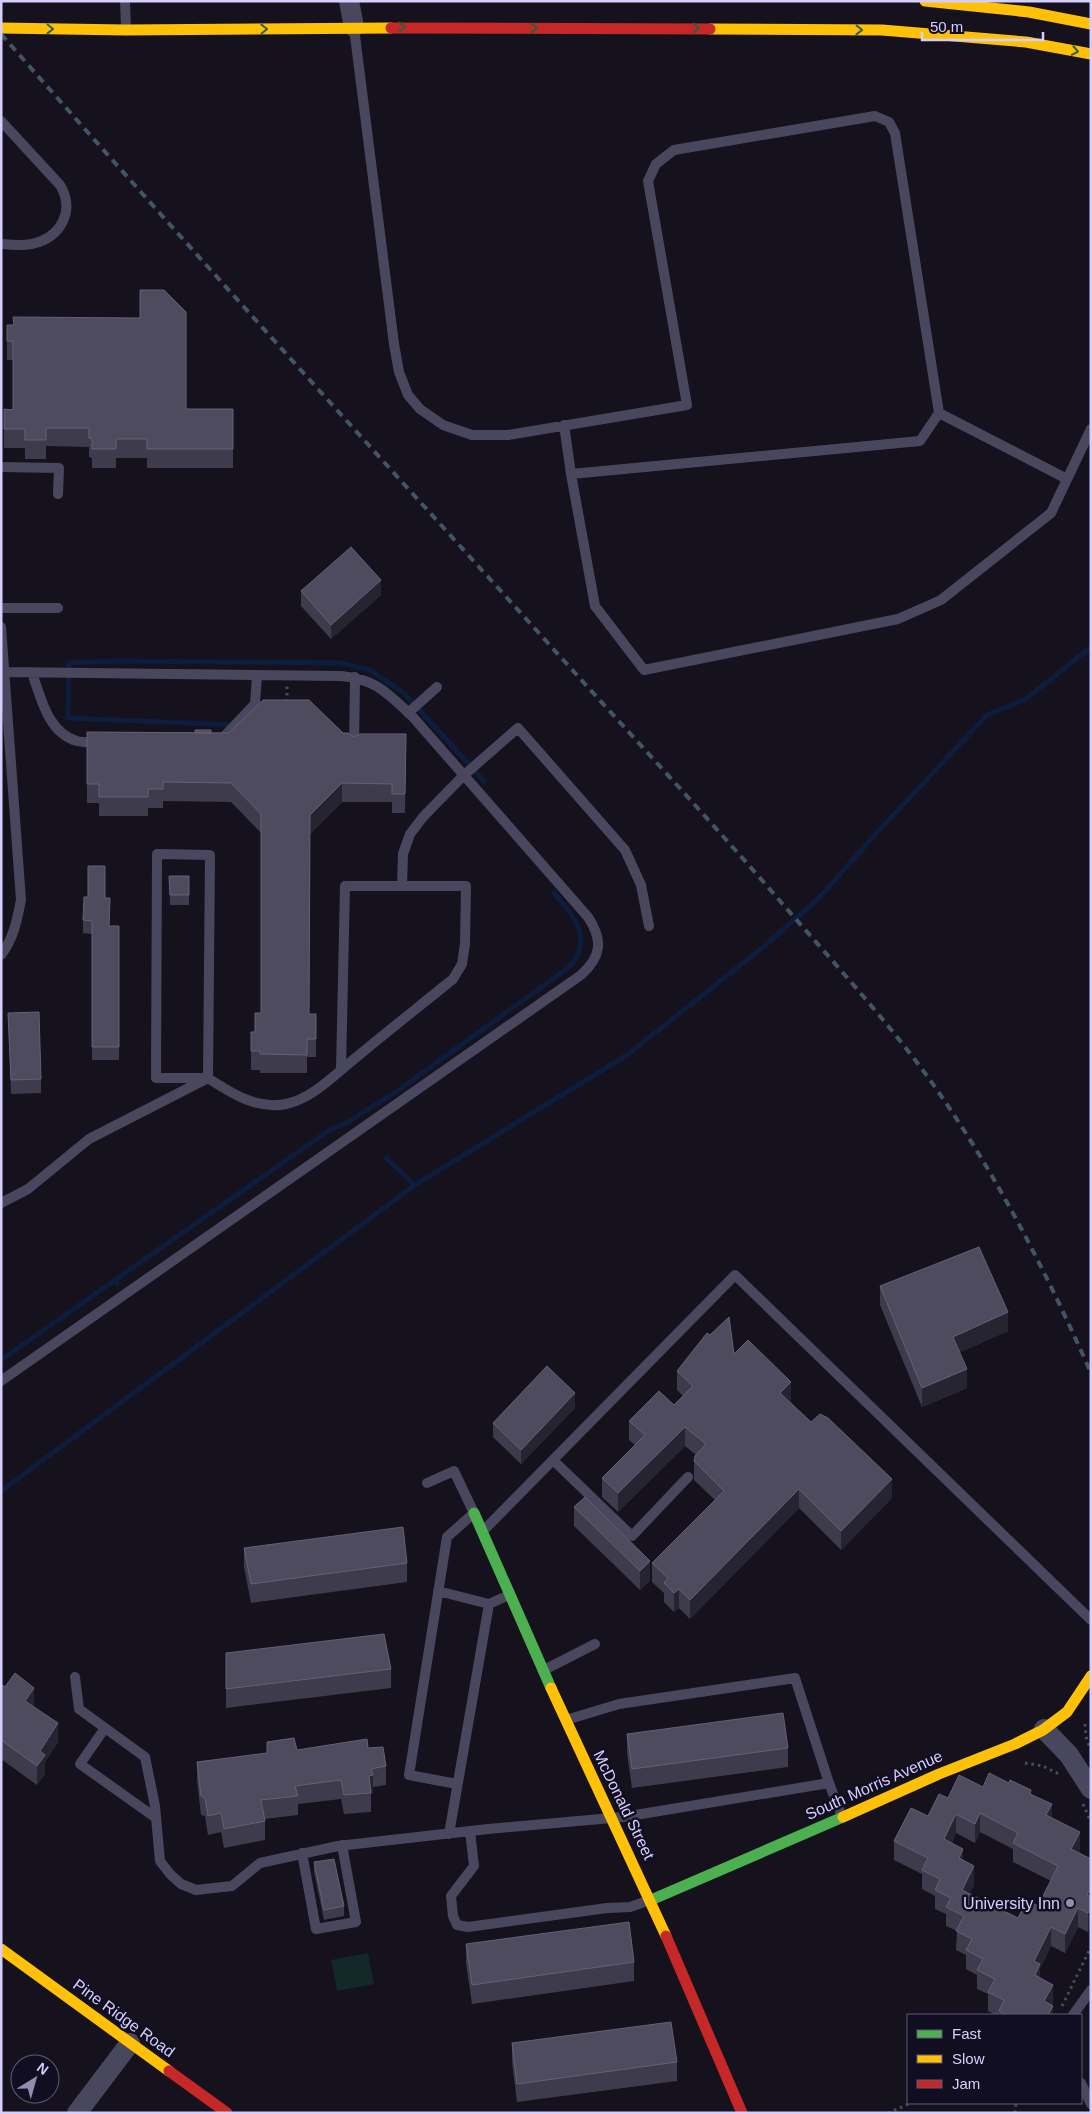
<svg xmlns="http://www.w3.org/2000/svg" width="1092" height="2114" font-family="Helvetica,sans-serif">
  <rect width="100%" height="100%" fill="#15121d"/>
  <path fill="#122829" d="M368,1953L374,1984L337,1991L331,1960Z"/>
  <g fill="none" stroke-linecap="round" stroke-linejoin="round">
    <path stroke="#0d1d3e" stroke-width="5" d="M235,725L68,718L69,663L114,661L341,663L370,670L405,694L484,781
      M386,1158L415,1185
      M115,1280L328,1131L348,1122L400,1089L568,968C595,941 574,916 554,893
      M1,1360L115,1280L117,1284
      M1,1491L415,1185L627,1055L762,948L818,899L872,838L987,715L1026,699L1091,647"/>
    <path stroke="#444f5d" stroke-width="3" stroke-dasharray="2.5 4" stroke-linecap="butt" d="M287,702V686
      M1085,1724L1086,1737L1091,1750
      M1025,1763L1043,1766L1059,1774
      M1083,1804L1091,1822
      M1062,2006L1091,1947
      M888,2113L911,2103
      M1015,2113L1016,2103"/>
    <path stroke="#49475e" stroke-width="10" d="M125,1L126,28
      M354,28L394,344L399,372L408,395L420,409L443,425L472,435H508L687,405L648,181L656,164L674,150L875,116L889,122L895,133L939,413L920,441L571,474L564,425
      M1,121L60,185C75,210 62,237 32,244C22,246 12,245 1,244
      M939,413L1067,479
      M1,467L59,468L58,494
      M571,474L595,606L644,670L898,619L941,600L1051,513L1091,429
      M1,608H58
      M1,627L21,900C17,920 14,938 1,955
      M32,673C41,698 48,733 77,741C84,743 93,742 100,743
      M408,713L437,687
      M219,742L255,704L257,675
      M354,749L355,677
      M157,854L210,855L208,1078H156Z
      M402,886L403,854L410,834L423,817L463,776L518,728L625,850L641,885L649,926
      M1,1203L28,1189L89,1139L208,1078C231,1093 257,1110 286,1104C314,1098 336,1073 358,1056C389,1030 421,1005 453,979L462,964L465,944L466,886H345L341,1069
      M1,1381L581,975C602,956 603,940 588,917L412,716C387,693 376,679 341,676L5,672
      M553,1460L632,1536L688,1477
      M427,1483L454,1471L474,1513L447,1537L409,1775L457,1784
      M483,1531L735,1275L1091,1620
      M438,1591L489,1604L509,1595
      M544,1670L595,1644
      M75,1677L79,1709L145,1757L155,1806L160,1861L170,1874L181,1884L196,1890L232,1886L260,1863L338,1846L488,1829L623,1817L829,1783
      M566,1720L619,1704L795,1678L829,1783L842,1817
      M105,1728L80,1764L156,1818
      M470,1831L474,1866L451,1896L453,1916L457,1925L468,1927L607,1908L630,1907L650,1900
      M449,1834L489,1604
      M302,1853L316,1929L356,1922L342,1845
      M1073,2015L1091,1990
      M1081,2083L1091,2104"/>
    <path stroke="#49475e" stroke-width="20" d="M349,1L354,27
      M1044,1729L1069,1755L1091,1789
      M77,2113L130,2043"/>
    <path stroke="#4caf50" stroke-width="11" d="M474,1513L551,1688
      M651,1900L843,1817"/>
    <path stroke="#ffc107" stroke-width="11" d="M925,1L1029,12L1091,24
      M1,28L126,30L391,28
      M710,29L882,30L1026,42L1091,54
      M551,1688L666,1936
      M843,1817L939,1774L1015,1744L1043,1730L1067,1712L1091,1676
      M1,1949L169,2071"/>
    <path stroke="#c62828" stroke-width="11" d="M391,28L710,29
      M666,1936L742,2113
      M169,2071L227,2113"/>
    <path stroke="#425566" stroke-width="4" stroke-dasharray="8 6" stroke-linecap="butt" d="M1,34C187,246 377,454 566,663C642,747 719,830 793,916C837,966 882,1016 922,1069C991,1163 1044,1267 1091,1373"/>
  </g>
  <path fill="#3e3b4c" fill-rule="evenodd" d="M7,325L186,409H233V468H147V458H116V468H92V458L89,457V447L46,446V459H25V448H4V409L13,410V360H7Z
    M301,591L381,595L331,639L301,606Z
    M87,732L343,733L354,737L406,734L405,813H392V802H342L310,834L309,1014H316V1057H307V1073H260V1070H251V1032H255L261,1013V833L231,802L163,801V808H148V816H99V803H87Z
    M169,876H189V905H170Z
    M105,898L109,926H119V1060H92V934L83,933V920Z
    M8,1013L41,1079V1093L11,1094Z
    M880,1286L1008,1331L960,1352L967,1388L922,1407L880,1305Z
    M734,1354L791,1401L790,1402L892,1498L841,1550L799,1508L690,1619L679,1608L674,1612L664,1602V1593L652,1582V1563L715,1500L694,1480V1461L696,1455L685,1446L618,1512L602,1497V1478L635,1445L629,1440V1421L674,1405L683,1396L677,1390V1371Z
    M575,1408L521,1464L493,1437V1423Z
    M574,1507L650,1580L640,1590L574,1526Z
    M244,1548L407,1563V1582L251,1603L244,1567Z
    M226,1653L391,1669V1688L226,1708Z
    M1,1684L34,1707L58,1742L45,1762V1774L37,1785L1,1759Z
    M627,1734L788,1748V1767L632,1788L627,1753Z
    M267,1742L297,1750L368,1748L386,1766V1785L373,1787V1794H371V1812L344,1814L341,1799L298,1804V1815L265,1819V1840L224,1848L221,1832L208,1835L205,1816L201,1815L197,1781V1762L267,1754Z
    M983,1787L1031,1794L1080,1851L1079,1853L1091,1859L1088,1932L1078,1927L1065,1953L1051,1946L1040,1968V1978L1053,2004L1052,2005L1053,2015H996L988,2011V1994L977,1989V1975L966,1969V1955L956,1950L957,1931L946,1926V1914L935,1909V1896L922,1889V1874L894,1860V1841L928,1816L948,1798ZM980,1832L1013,1849V1862L1051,1881L1038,1906L1018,1918L969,1893L974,1885L963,1860L952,1843L956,1833L975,1843Z
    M314,1862L344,1906V1916L324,1920L314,1872Z
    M466,1944L634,1962V1981L472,2004L466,1963Z
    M512,2043L677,2062V2081L517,2102L512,2062Z"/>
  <path fill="#272431" d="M381,580V595L331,639V625Z
    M342,783V802L310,834V815Z
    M1008,1312V1331L953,1356V1337Z
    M967,1369V1388L922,1407V1388Z
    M791,1382V1401L780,1412V1393Z
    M575,1393V1408L521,1464V1450Z
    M685,1427V1446L618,1512V1493Z
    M892,1479V1498L841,1550V1531Z
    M799,1489V1508L690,1619V1600Z
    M650,1561V1580L640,1590V1571Z
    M679,1589V1608L674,1612V1593Z
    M34,1688V1707L25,1701Z
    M58,1723V1742L45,1762V1774L37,1785V1766L40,1751Z
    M373,1775V1794H371L369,1776Z
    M1052,1804V1823L1046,1815Z
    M980,1813V1832L975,1843V1824Z
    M956,1814V1833L944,1858V1839Z
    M1080,1832V1851L1071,1868V1849Z
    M963,1849V1868L959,1858Z
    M974,1866V1885L962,1908V1890Z
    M1091,1888V1907L1087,1895Z
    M1078,1908V1927L1065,1953V1934Z
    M1091,1908V1927L1088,1932V1913Z
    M1051,1927V1946L1040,1968V1983L1035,1994L1034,1961Z
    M1053,1985V2004L1047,2015L1044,2001Z
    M1053,2006V2015H1048Z"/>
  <path fill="#4f4b5f" stroke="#646078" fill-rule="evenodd" d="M140,290H164L186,312V409H233V449H147V439H116V449H92V439L89,438V428H46V440H25V429H4V409L13,410V341H7V325H14L13,317L140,318Z
    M351,547L381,580L331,625L301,591Z
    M263,700H309L343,733H348L354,737L360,734H406L405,794H392V784L342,783L310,815L309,1014H316V1039H307V1055L260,1054V1051H251V1032H255V1013H261V814L231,783L163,782V789H148V797H99V784H87V732L229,733Z
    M195,730H211V733H195Z
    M88,866H105V898H110L109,926H119V1047H92V921L83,920L84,897H88Z
    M169,876H189V895H170Z
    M39,1012L41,1079L11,1080L8,1013Z
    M979,1247L1008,1312L953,1337L967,1369L922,1388L880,1286Z
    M729,1317L734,1354L748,1340L791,1382L780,1393L811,1422L820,1414L828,1418L892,1479L841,1531L799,1489L690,1600L679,1589L674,1593L664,1583L668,1578L652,1563L724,1491L694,1461L695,1456L706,1444L685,1427L618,1493L602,1478L645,1435L629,1421L659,1391L674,1405L693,1386L677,1371L707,1333L710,1335Z
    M547,1366L575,1393L521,1450L493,1423Z
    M585,1497L650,1561L640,1571L574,1507Z
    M403,1527L407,1563L251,1584L244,1548Z
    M384,1634L391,1669L226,1689V1653Z
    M15,1673L34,1688L25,1701L58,1723L40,1751L45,1755L37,1766L1,1740V1684L5,1687Z
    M783,1713L788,1748L632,1769L627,1734Z
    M294,1738L297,1750L367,1739L368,1748L383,1747L386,1766L371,1769L373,1775L369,1776L371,1793L344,1795L341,1780L295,1786L298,1796L261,1800L265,1821L224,1829L221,1813L208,1816L205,1798L201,1796L197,1762L267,1753V1742Z
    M989,1773L1009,1783L1010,1780L1031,1790L1030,1794L1052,1804L1046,1815L1080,1832L1071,1849L1091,1859V1888L1087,1895L1091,1897V1908L1088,1913L1078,1908L1065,1934L1051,1927L1034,1961L1040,1964L1035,1975L1053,1985L1044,2001L1053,2006L1048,2015H1007L999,2011L1004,2000L988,1992L995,1979L977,1970L983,1959L966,1950L972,1939L956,1931L964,1916L946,1907L951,1898L935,1890L940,1879L922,1870L928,1858L894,1841L911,1808L928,1816L939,1794L948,1798L959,1775L983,1787ZM980,1813L1018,1833L1013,1843L1058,1866L1038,1906L1027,1900L1018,1918L962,1890L974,1866L959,1858L963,1849L944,1839L956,1814L975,1824Z
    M334,1859L344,1906L324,1910L314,1862Z
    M629,1922L634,1962L472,1985L466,1944Z
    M671,2022L677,2062L517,2084L512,2043Z"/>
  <defs><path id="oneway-chevron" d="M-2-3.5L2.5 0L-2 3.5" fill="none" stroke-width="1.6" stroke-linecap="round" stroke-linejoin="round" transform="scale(1.25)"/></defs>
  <g stroke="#2f5e38">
    <use href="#oneway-chevron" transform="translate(402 27)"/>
    <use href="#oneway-chevron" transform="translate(534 28) rotate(1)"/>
    <use href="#oneway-chevron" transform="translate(696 28) rotate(1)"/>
    <use href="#oneway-chevron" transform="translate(50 29) rotate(1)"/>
    <use href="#oneway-chevron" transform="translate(264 29) rotate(-1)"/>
    <use href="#oneway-chevron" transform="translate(859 30) rotate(1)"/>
    <use href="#oneway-chevron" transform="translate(1075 51) rotate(11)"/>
  </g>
  <circle fill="#928daf" stroke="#120e21" stroke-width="2" cx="1070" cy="1903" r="5"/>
  <g text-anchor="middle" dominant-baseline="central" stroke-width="5" stroke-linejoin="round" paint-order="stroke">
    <g font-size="16" fill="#d6cffe" stroke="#120e21">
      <text transform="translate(874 1785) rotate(-24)">South Morris Avenue</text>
      <text transform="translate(624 1805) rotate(64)">McDonald Street</text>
      <text transform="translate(124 2018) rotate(36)">Pine Ridge Road</text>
    </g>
    <g font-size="16" fill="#d6cffe" stroke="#120e21" text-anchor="end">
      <text x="1060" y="1903">University Inn</text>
    </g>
  </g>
  <rect width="1092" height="2114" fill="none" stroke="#d6cffe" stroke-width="5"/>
  <rect x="907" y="2014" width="175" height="90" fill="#120e21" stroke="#605b79"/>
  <rect x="917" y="2030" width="25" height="8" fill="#4caf50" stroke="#605b79"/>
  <text x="952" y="2039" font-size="15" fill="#d6cffe">Fast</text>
  <rect x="917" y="2055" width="25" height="8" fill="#ffc107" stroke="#605b79"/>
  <text x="952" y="2064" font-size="15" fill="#d6cffe">Slow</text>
  <rect x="917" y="2080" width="25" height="8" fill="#c62828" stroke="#605b79"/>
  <text x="952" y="2089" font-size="15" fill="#d6cffe">Jam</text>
  <g transform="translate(35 2079) rotate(37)"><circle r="24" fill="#120e21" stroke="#605b79"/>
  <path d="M0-4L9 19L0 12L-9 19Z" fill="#928daf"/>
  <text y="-8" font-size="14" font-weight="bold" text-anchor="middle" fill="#d6cffe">N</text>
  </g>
  <path d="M922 32v8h121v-8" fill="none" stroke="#d6cffe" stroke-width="2.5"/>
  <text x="930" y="32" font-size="15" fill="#d6cffe" stroke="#120e21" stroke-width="4" paint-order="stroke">50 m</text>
</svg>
